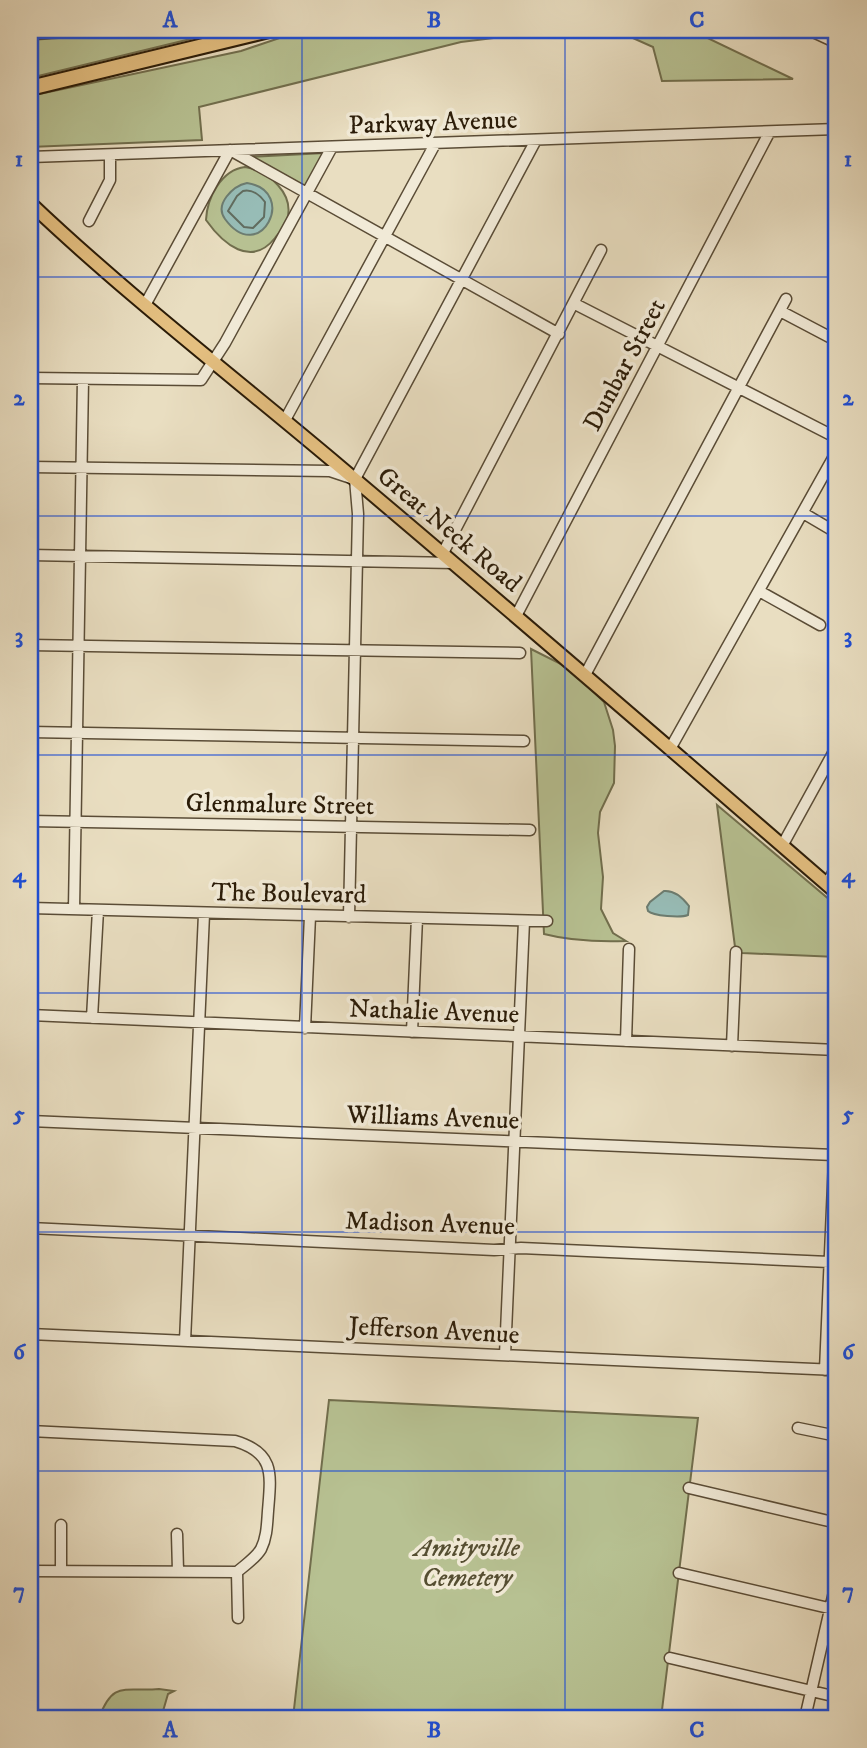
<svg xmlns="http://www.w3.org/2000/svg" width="867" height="1748" font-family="'IM FELL DW Pica',serif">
  <rect width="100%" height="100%" fill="#e9dec1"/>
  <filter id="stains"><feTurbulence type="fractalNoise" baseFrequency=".00286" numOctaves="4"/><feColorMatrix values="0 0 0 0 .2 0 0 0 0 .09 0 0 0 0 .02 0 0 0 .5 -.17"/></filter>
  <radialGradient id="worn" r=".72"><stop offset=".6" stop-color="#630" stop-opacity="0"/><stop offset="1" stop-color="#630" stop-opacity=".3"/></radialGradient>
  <path fill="#b7c192" stroke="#716e4d" stroke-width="2" d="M174,30H190L207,35L30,78V40Z
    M303,30H559L461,42L199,107L202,140L30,147V96L241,51Z
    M615,30H691L793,79L662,81L653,47Z
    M325,153L306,187L249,157Z
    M245,167C269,171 295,194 287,220C285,227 279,233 275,238C251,268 223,244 206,220C207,198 221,170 245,167Z
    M531,649L569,668L604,702L613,730L615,746L614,783L600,812L598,833L603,877L601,909L613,933L626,941C598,942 571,941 544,934Z
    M717,805L837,906V957L742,953L735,947Z
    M329,1400L698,1418L661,1718H293Z
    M159,1689L174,1691L168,1694L161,1718H99C113,1680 125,1692 159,1689Z"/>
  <path fill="#97bcb6" stroke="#6c7c70" stroke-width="2" d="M247,183C299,191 260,267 225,219C214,204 233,186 247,183Z
    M664,891C675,890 683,898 689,906L688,915C681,918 653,916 648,911L647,907L650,902Z"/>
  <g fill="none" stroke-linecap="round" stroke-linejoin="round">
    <path stroke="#616c5f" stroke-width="2" d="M243,191C252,189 260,195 265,202L264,217L253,228L244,227L228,211L237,196Z"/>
    <g stroke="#5a4c36" stroke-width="13">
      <path id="minor" d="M809,30L837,43
        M30,157L837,129
        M89,221L110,180V155
        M575,304L837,438
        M145,305L230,150L559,334
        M780,311L837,341
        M30,378L201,380L225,343L332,147
        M285,420L435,144
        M30,467L330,471L351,478
        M355,479L536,140
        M803,513L837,533
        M443,553L601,250
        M30,555L454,563
        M759,591L820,625
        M516,616L769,133
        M30,645L520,653
        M585,675L786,299
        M30,732L524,741
        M670,749L837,451
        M30,821L530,830
        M782,846L837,746
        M827,884L837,865
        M30,908L547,921
        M74,909L83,379
        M349,917L358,514L355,479
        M30,1015L837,1050
        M92,1018L98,910
        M305,1028L310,916
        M412,1032L417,918
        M626,1041L629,949
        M732,1046L736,952
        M30,1121L834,1155
        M30,1228L494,1250L521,1248L829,1262
        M30,1334L837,1370
        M185,1341L204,914
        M505,1355L524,921
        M825,1370L837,1091
        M798,1428L837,1436
        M30,1431L235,1441C275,1453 271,1474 268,1511C267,1524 267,1537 261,1549C256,1558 245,1565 237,1572
        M689,1488L837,1523
        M61,1525V1571
        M177,1534L178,1571
        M30,1571L237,1572
        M237,1572L238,1618
        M679,1573L837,1610
        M670,1658L837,1697
        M805,1718L837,1579"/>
    </g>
    <g stroke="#2b1c08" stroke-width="16">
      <path id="major" d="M30,203C128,296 236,379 339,466C506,607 672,750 837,893"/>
    </g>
    <g stroke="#2b1c08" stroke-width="18">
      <path id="highway" d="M30,31L51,30
        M30,88L269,30"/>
    </g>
    <use href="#minor" stroke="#f1ead7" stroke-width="10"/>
    <use href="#major" stroke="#e4bf80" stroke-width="12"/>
    <use href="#highway" stroke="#e4bf80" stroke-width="14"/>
  </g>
  <path fill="none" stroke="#1d4ed8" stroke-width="2" stroke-opacity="0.55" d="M302,30V1718M565,30V1718M30,277H837M30,516H837M30,755H837M30,993H837M30,1232H837M30,1471H837"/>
  <g text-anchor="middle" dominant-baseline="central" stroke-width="7" stroke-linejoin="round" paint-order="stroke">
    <g font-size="26" fill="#2b1c08" stroke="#f1ead7">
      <text transform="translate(433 123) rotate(-2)">Parkway Avenue</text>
      <text transform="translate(625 365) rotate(-62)">Dunbar Street</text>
      <text transform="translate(449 530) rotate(40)">Great Neck Road</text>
      <text transform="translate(280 805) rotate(1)">Glenmalure Street</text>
      <text transform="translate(289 894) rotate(1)">The Boulevard</text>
      <text transform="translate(434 1012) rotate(2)">Nathalie Avenue</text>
      <text transform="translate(433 1118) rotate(2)">Williams Avenue</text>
      <text transform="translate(430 1224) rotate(2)">Madison Avenue</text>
      <text transform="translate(434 1331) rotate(3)">Jefferson Avenue</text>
    </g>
    <g font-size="26" font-style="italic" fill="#554e31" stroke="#f1ead7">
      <text x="467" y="1548">Amityville<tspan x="467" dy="30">Cemetery</tspan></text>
    </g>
  </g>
  <rect width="867" height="1748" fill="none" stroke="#e9dec1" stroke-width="77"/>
  <rect x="38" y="38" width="790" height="1672" fill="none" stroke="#1d4ed8" stroke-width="2.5"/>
  <g font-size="23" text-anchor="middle" font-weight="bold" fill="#1d4ed8">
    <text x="170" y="27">A</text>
    <text x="434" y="27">B</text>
    <text x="697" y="27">C</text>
    <text x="19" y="166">1</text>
    <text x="848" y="166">1</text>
    <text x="19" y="405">2</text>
    <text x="848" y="405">2</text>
    <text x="19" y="643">3</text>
    <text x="848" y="643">3</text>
    <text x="19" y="882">4</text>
    <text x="848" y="882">4</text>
    <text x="19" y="1121">5</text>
    <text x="848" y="1121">5</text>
    <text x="19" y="1359">6</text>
    <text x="848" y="1359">6</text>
    <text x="19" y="1598">7</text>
    <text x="848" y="1598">7</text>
    <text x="170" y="1737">A</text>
    <text x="434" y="1737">B</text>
    <text x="697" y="1737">C</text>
  </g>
  <rect width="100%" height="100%" filter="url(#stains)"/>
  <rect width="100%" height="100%" fill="url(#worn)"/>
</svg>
